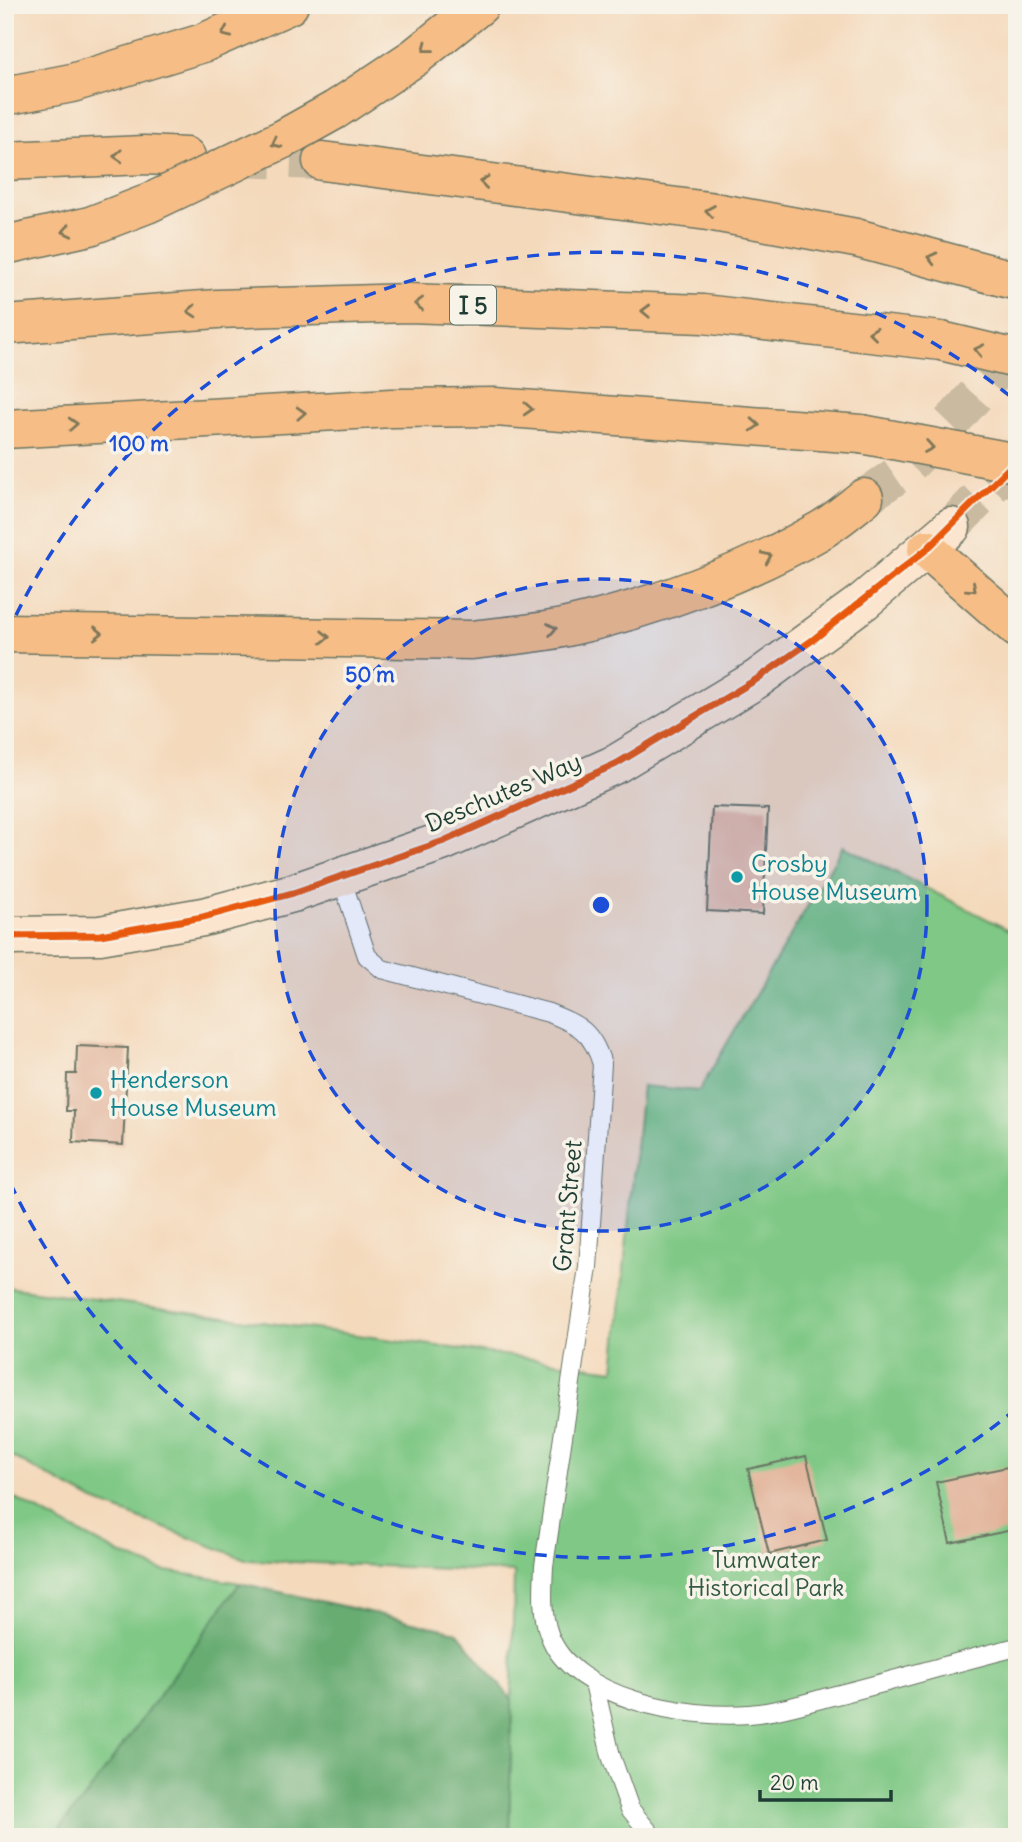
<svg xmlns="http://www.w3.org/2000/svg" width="1022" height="1842" font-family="Delius,sans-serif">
  <rect width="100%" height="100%" fill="#f7f3e8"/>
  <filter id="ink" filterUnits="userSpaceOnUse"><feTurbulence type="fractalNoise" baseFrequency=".0143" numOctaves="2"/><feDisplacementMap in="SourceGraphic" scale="14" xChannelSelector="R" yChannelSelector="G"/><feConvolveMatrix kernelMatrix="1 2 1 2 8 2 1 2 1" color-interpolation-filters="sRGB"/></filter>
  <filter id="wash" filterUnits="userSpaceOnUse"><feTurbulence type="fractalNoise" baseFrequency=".00686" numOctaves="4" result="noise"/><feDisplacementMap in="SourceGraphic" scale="28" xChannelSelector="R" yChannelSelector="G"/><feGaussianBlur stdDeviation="1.57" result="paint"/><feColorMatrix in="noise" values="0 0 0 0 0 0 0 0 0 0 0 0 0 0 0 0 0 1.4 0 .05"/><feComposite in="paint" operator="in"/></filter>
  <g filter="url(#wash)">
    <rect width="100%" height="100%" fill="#f4d9bb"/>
    <path fill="#7fc885" stroke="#4f825c" stroke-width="2" d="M843,846L1017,934V1837H509L514,1572L248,1560L94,1501L5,1453V1287L614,1370L642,1086L699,1091Z
      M5,1493L120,1554L160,1570L240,1583L84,1799L52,1837H5Z"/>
    <path fill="#67ac72" stroke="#437453" stroke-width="2" d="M240,1583L457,1632L512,1700L509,1837H52L84,1799Z"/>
    <g id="blocks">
      <path fill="#e1b197" d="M712,807L768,809L763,914L707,911Z
        M77,1046L128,1048L123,1145L73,1142L74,1111H66L67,1074H76Z
        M806,1456L827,1540L769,1554L748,1469Z
        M1017,1465V1529L950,1543L936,1482Z"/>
    </g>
  </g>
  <g filter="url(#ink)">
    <use href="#blocks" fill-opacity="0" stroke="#6a7463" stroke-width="2"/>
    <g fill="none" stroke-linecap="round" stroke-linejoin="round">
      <path stroke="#c9baa0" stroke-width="38" stroke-dasharray="38 19" stroke-linecap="butt" d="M951,527L1017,460"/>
      <path stroke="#c9baa0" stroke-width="38" stroke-dasharray="38 19" stroke-linecap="butt" d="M234,158L322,161
        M864,498L903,471L957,416L1017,348"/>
      <g stroke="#6a7463" stroke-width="20">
        <path id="lane" d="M341,877L367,956L382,969L549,1013C579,1025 592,1031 602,1064L588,1267L544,1566C543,1589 541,1612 549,1634C572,1700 690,1719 749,1714C777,1712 805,1703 832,1696C894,1681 955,1662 1017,1647
          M594,1683L611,1756L630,1809L653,1837"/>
      </g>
      <g stroke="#6a7463" stroke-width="41">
        <path id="secondary" d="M5,936L100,935L203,917L293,893L444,841L616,764L757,679L864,601L951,527"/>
      </g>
      <g stroke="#6a7463" stroke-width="41">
        <path id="highway" d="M5,96L72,83L203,43L289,5
          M335,110L415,57L480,5
          M5,161L145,155L186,157
          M322,161L708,211L856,238L1017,281
          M5,325L217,309L409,303L703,314L941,341
          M5,429L392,408L495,407L861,434
          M927,549L1017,628
          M5,633L472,640C504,636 536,634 567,627C653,608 745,574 821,530C836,521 850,509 864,498"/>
      </g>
      <use href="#lane" stroke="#fff" stroke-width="18"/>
      <use href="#secondary" stroke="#fbe5cf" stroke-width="38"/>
      <use href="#highway" stroke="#f6be86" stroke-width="38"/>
      <g stroke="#6a7463" stroke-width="41" stroke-linecap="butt">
        <path id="highway-bridge" d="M5,245L90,226L147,204L283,139L335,110
          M941,341L1017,359
          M861,434L1017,463"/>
      </g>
      <use href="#highway-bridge" stroke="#f6be86" stroke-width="38"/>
      <g stroke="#f7f3e8" stroke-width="11">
        <path id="cycleway" d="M5,936L100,935L203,917L293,893L444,841L616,764L757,679L814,639L927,549L1017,460"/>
      </g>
      <use href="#cycleway" stroke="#e8590c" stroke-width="7"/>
    </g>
    <defs><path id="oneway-chevron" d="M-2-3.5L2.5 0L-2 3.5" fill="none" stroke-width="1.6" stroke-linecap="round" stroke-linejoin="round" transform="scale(1.75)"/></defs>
    <g stroke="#807759">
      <use href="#oneway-chevron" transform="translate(226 33) rotate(156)"/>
      <use href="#oneway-chevron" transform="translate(427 48) rotate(142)"/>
      <use href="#oneway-chevron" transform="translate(276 143) rotate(153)"/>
      <use href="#oneway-chevron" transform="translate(118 156) rotate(177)"/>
      <use href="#oneway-chevron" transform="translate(484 182) rotate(-173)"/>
      <use href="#oneway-chevron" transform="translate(710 211) rotate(-171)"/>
      <use href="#oneway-chevron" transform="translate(67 231) rotate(167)"/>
      <use href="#oneway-chevron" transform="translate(932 258) rotate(-166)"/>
      <use href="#oneway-chevron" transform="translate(419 304) rotate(-179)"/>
      <use href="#oneway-chevron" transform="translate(192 311) rotate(176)"/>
      <use href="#oneway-chevron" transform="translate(646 311) rotate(-178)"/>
      <use href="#oneway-chevron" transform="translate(873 333) rotate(-174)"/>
      <use href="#oneway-chevron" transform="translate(979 350) rotate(-167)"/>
      <use href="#oneway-chevron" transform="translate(528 409) rotate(3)"/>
      <use href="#oneway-chevron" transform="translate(301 413) rotate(-3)"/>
      <use href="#oneway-chevron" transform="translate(73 424) rotate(-3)"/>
      <use href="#oneway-chevron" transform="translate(755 425) rotate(4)"/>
      <use href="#oneway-chevron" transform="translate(929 447) rotate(10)"/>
      <use href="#oneway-chevron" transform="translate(767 557) rotate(-24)"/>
      <use href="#oneway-chevron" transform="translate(972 588) rotate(42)"/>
      <use href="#oneway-chevron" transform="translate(552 629) rotate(-10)"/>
      <use href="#oneway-chevron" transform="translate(98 633) rotate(1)"/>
      <use href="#oneway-chevron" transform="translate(325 637) rotate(1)"/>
    </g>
  </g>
  <circle cx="601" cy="905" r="326" fill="#1d4ed8" fill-opacity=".12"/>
  <g fill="none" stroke="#1d4ed8" stroke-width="3.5" stroke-dasharray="12 9">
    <circle cx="601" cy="905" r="326"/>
    <path d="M1016 1409A653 653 0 0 1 7 1176M7 634A653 653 0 0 1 1016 401"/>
  </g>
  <g fill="#0f9aa8" stroke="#f7f3e8" stroke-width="2.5">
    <circle cx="737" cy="877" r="7"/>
    <circle cx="96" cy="1093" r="7"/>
  </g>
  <g text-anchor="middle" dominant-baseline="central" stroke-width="7" stroke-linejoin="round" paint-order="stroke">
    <rect fill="#f7f3e8" stroke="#60746a" stroke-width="2" x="450" y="285.5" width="46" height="39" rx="5"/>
    <g font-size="23" font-weight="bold" fill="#1f3d34">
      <text x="473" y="305">I 5</text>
    </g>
    <g font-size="24" fill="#1f3d34" stroke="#f7f3e8">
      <text transform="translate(503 792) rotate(-23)">Deschutes Way</text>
      <text transform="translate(567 1206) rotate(-85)">Grant Street</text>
    </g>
    <g font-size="24" fill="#0d838f" stroke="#f7f3e8" text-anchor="start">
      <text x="751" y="863">Crosby<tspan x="751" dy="28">House Museum</tspan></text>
      <text x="110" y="1079">Henderson<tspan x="110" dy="28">House Museum</tspan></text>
    </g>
    <g font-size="24" fill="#325944" stroke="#f7f3e8">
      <text x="766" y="1559">Tumwater<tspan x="766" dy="28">Historical Park</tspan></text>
    </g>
  </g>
  <circle cx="601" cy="905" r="10" fill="#1d4ed8" stroke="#f7f3e8" stroke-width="3.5"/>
  <g font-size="21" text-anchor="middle" font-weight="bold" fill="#1d4ed8" stroke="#f7f3e8" stroke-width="7" stroke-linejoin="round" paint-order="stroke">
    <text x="139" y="451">100 m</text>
    <text x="370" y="682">50 m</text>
  </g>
  <rect width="1022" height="1842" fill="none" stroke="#f7f3e8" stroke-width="28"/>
  <path d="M760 1790v10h131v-10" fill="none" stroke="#1f3d34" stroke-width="3.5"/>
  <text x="770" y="1790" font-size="21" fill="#1f3d34" stroke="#f7f3e8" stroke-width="5" paint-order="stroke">20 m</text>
</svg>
